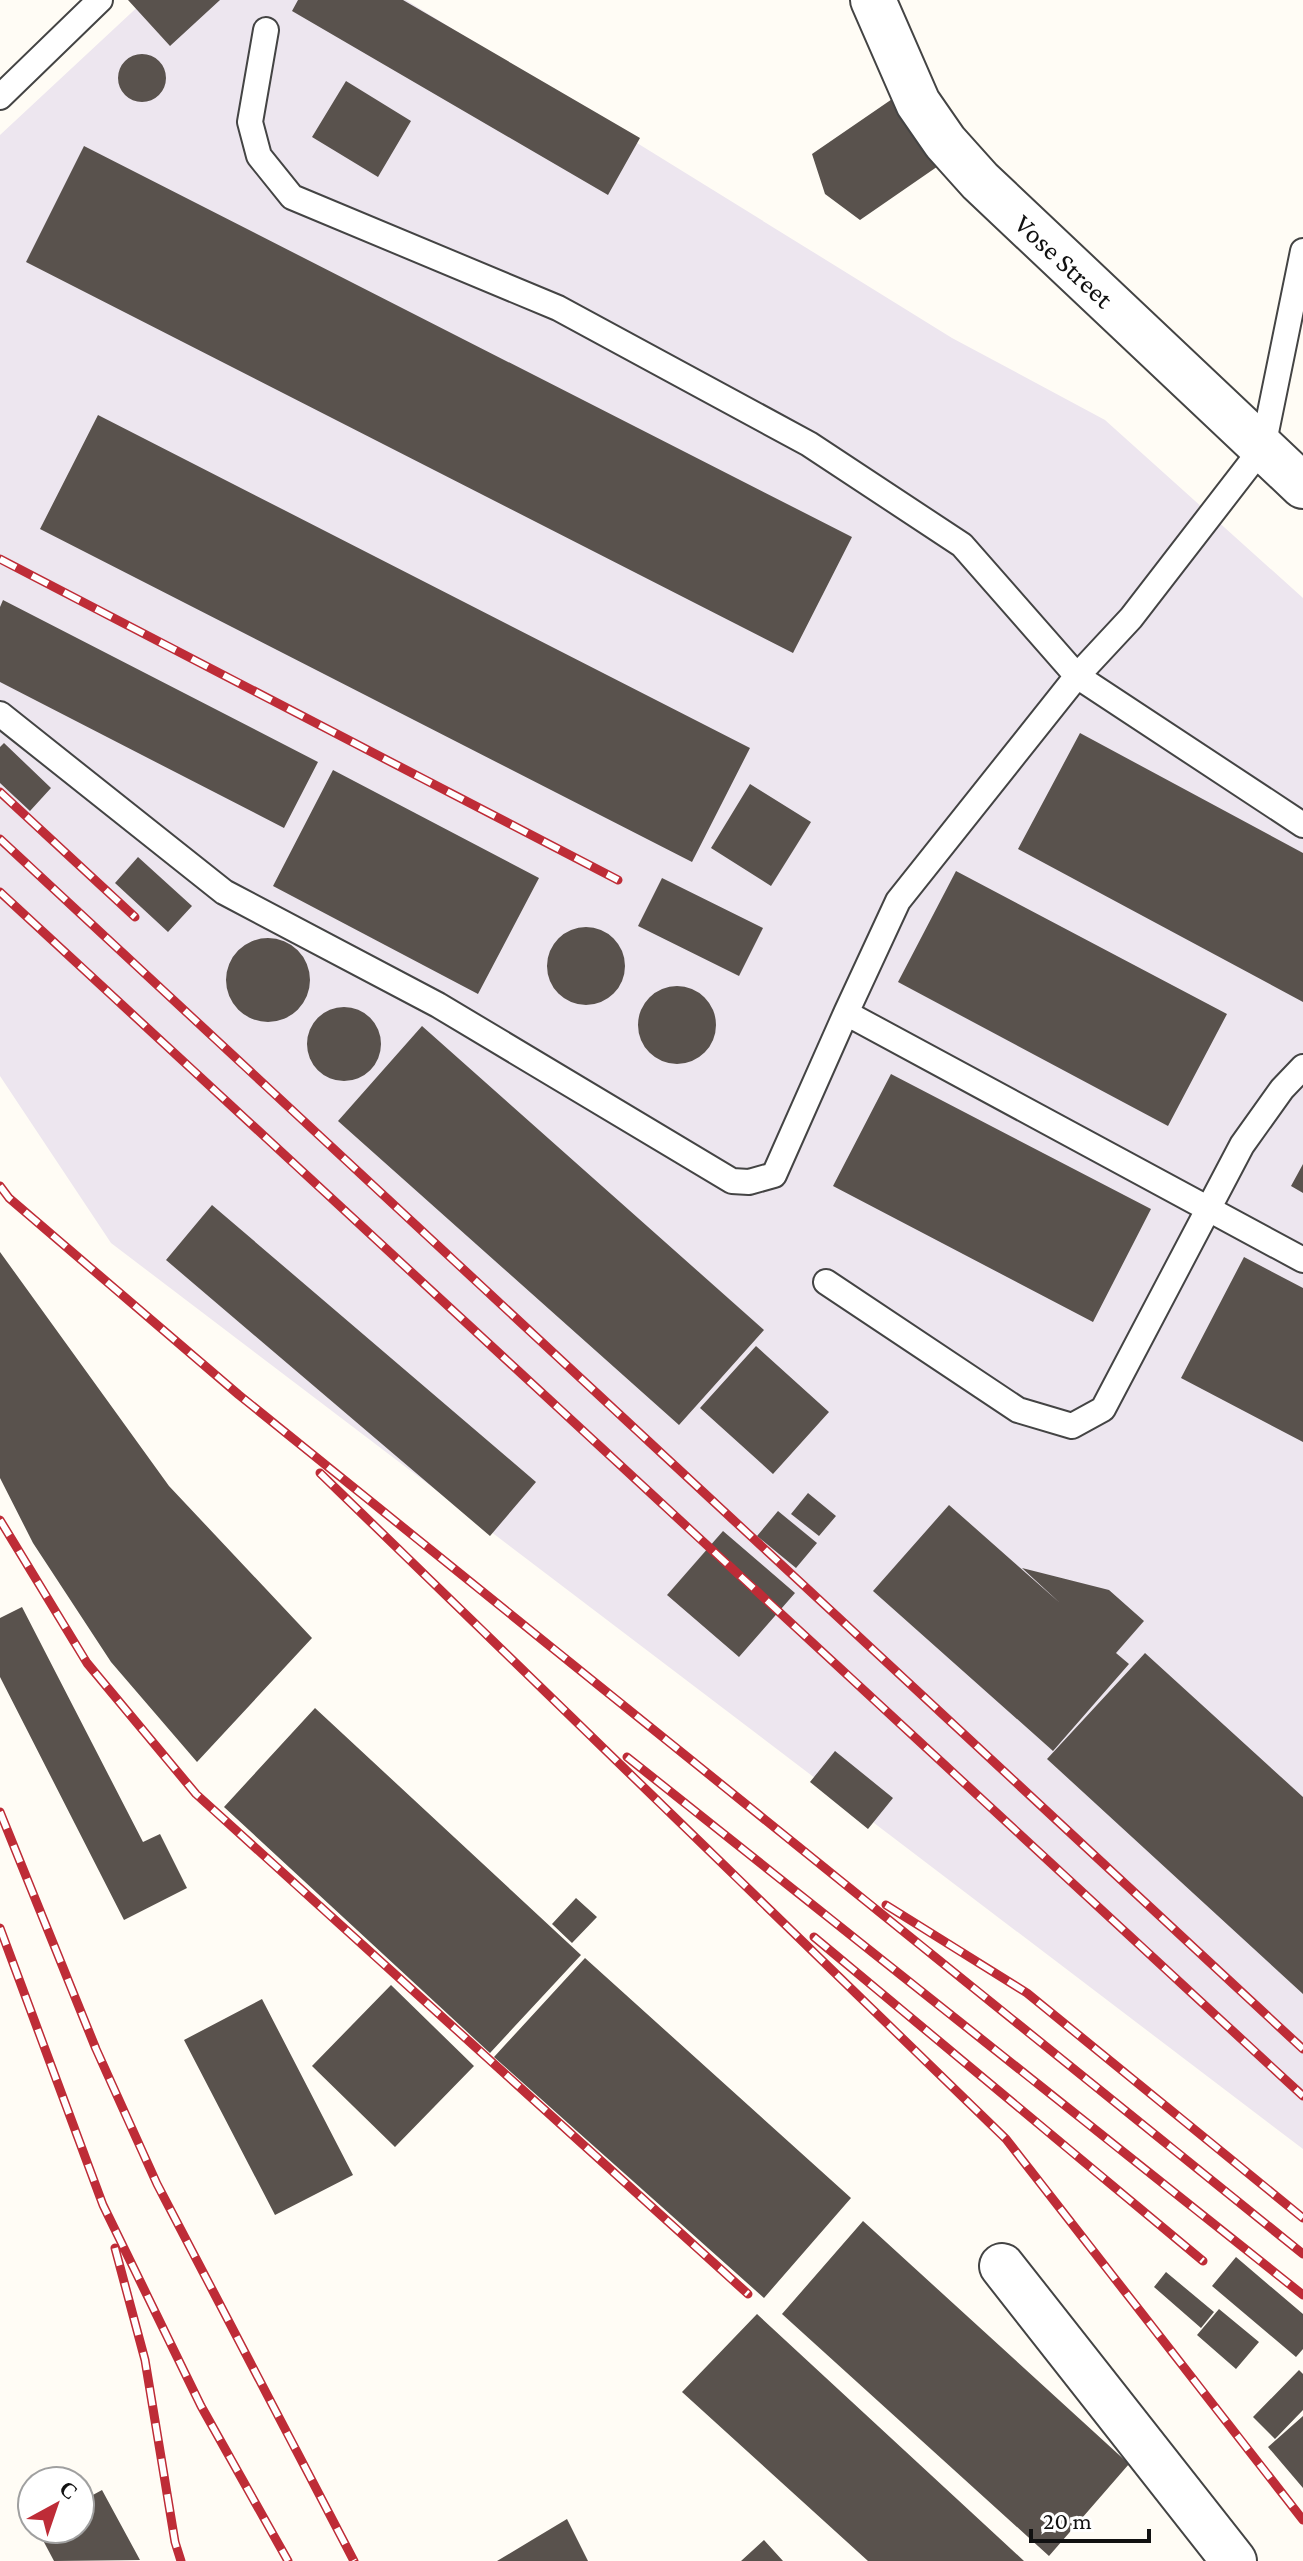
<svg xmlns="http://www.w3.org/2000/svg" width="1303" height="2561" font-family="'Crimson Pro',serif">
  <rect width="100%" height="100%" fill="#fffcf5"/>
  <path fill="#ede6ef" d="M145,0H406L952,338L1105,420L1303,598V2149L111,1243L0,1076V135Z"/>
  <path fill="#59524d" d="M128,0H220L170,46Z
    M298,0H403L640,138L608,195L292,11Z
    M118 78a24 24 0 1 1 48 0a24 24 0 1 1-48 0Z
    M346,81L411,121L378,177L312,137Z
    M898,95L944,162L860,220L825,194L812,154Z
    M84,146L852,537L793,653L26,262Z
    M98,415L750,748L692,862L40,529Z
    M3,600L318,762L284,828L0,682V607Z
    M1080,733L1303,853V1002L1018,849Z
    M4,743L51,788L30,811L0,783V747Z
    M333,770L539,878L478,994L273,886Z
    M750,784L811,822L771,886L711,848Z
    M138,857L192,906L168,932L115,883Z
    M956,871L1227,1014L1168,1126L898,982Z
    M662,878L763,928L739,976L638,926Z
    M547 966a39 39 0 1 1 78 0a39 39 0 1 1-78 0Z
    M226 980a42 42 0 1 1 84 0a42 42 0 1 1-84 0Z
    M638 1025a39 39 0 1 1 78 0a39 39 0 1 1-78 0Z
    M307 1044a37 37 0 1 1 74 0a37 37 0 1 1-74 0Z
    M422,1026L764,1330L679,1425L338,1121Z
    M891,1074L1151,1209L1093,1322L833,1186Z
    M1303,1164V1193L1291,1186Z
    M212,1205L536,1482L490,1536L166,1260Z
    M0,1252L169,1486L312,1638L197,1762L111,1662L33,1543L0,1478Z
    M1244,1257L1303,1288V1442L1181,1378Z
    M756,1346L829,1412L773,1474L700,1408Z
    M808,1493L836,1516L819,1536L791,1514Z
    M949,1505L1060,1603L1022,1568L1109,1590L1144,1621L1116,1653L1129,1664L1053,1751L873,1591Z
    M778,1511L817,1543L796,1568L757,1536Z
    M723,1531L795,1593L739,1657L667,1595Z
    M22,1607L143,1842L160,1834L187,1888L124,1920L0,1677V1618Z
    M1145,1653L1303,1797V1994L1047,1759Z
    M315,1708L581,1955L490,2053L224,1807Z
    M835,1751L893,1798L868,1829L810,1782Z
    M576,1898L597,1917L572,1943L552,1924Z
    M585,1958L851,2198L764,2298L494,2057Z
    M391,1985L474,2066L395,2147L312,2066Z
    M262,1999L353,2175L275,2215L184,2040Z
    M863,2221L1129,2464L1049,2556L782,2314Z
    M1236,2257L1303,2314V2349L1296,2357L1212,2286Z
    M1166,2272L1214,2312L1201,2328L1154,2287Z
    M1219,2309L1259,2342L1236,2369L1197,2335Z
    M757,2314L1024,2561H868L682,2392Z
    M1299,2370L1303,2374V2410L1275,2439L1253,2417Z
    M1303,2416V2488L1268,2447Z
    M102,2490L140,2560L54,2561L37,2529H80V2502Z
    M567,2519L588,2561H497Z
    M764,2540L783,2561H741Z"/>
  <g fill="none" stroke-linecap="round" stroke-linejoin="round">
    <g stroke="#444" stroke-width="28">
      <path id="lane" d="M266,30L250,122L259,156L292,197L558,308L809,444L962,545L1077,676L898,901L846,1013L1303,1260
        M0,97L100,0
        M1303,251L1263,447L1131,618L1077,676L1303,825
        M0,714L224,892L438,1005L732,1181L749,1182L774,1175L846,1013
        M826,1282L1018,1410L1072,1426L1103,1409L1242,1145L1282,1089L1303,1067"/>
    </g>
    <g stroke="#444" stroke-width="48">
      <path id="street" d="M873,0L918,103L945,142L980,181L1303,486
        M1002,2266L1234,2561"/>
    </g>
    <use href="#lane" stroke="#fff" stroke-width="24"/>
    <use href="#street" stroke="#fff" stroke-width="44"/>
    <g stroke="#be2c37" stroke-width="9">
      <path id="rail" d="M0,559L618,880
        M0,792L135,917
        M0,839L1303,2049
        M0,892L1303,2096
        M0,1186L9,1198L239,1395L1303,2254
        M320,1473L1006,2139L1303,2520
        M0,1520L87,1663L196,1794L748,2294
        M627,1757L1303,2295
        M0,1812L96,2049L157,2184L354,2561
        M886,1905L1027,1993L1303,2218
        M0,1928L103,2205L201,2406L288,2561
        M814,1937L1203,2261
        M115,2248L145,2360L175,2542L181,2561"/>
    </g>
    <use href="#rail" stroke="#fff" stroke-width="6" stroke-dasharray="18" stroke-linecap="butt"/>
  </g>
  <g text-anchor="middle" dominant-baseline="central" stroke-width="8" stroke-linejoin="round" paint-order="stroke">
    <g font-size="28" fill="#111" stroke="#fff">
      <text transform="translate(1064 261) rotate(43)">Vose Street</text>
    </g>
  </g>
  <g transform="translate(56 2505) rotate(40)"><circle r="38" fill="#ffffff" stroke="#a0a0a0" stroke-width="2"/>
  <path d="M0-6L14 30L0 20L-14 30Z" fill="#be2c37"/>
  <text y="-12" font-size="22" font-weight="bold" text-anchor="middle" fill="#111111">С</text>
  </g>
  <path d="M1031 2529v12h118v-12" fill="none" stroke="#111111" stroke-width="4"/>
  <text x="1043" y="2529" font-size="24" fill="#111111" stroke="#ffffff" stroke-width="6" paint-order="stroke">20 m</text>
</svg>
